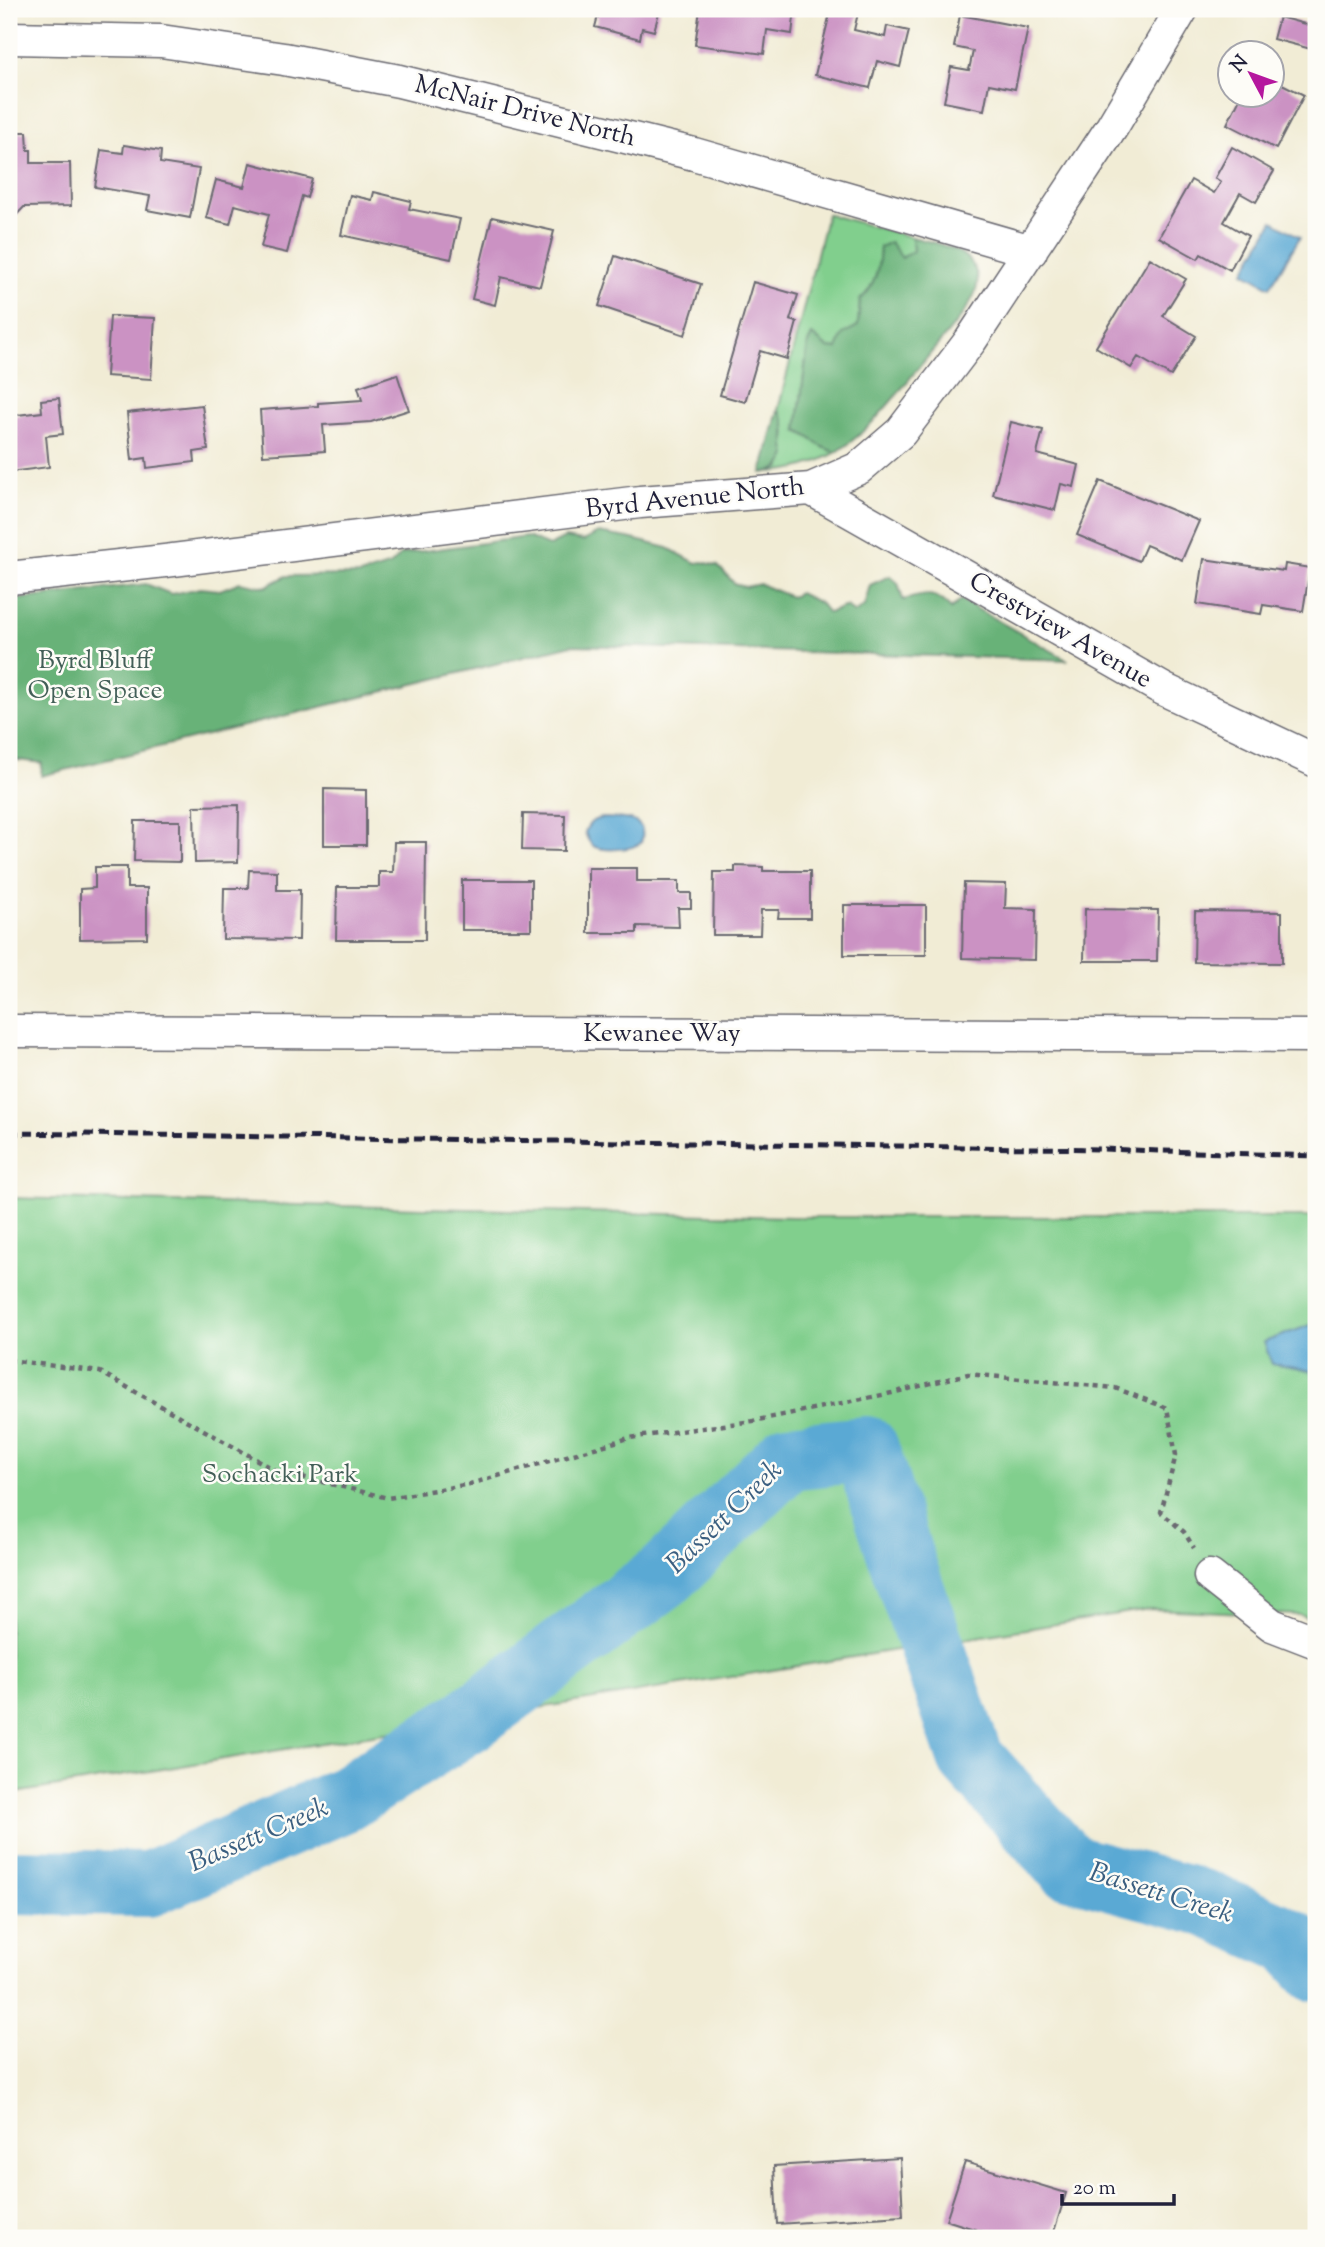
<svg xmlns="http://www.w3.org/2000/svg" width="1325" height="2247" font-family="'Sorts Mill Goudy',serif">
  <rect width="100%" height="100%" fill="#fdfcf7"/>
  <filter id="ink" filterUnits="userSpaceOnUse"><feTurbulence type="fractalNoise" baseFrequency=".0143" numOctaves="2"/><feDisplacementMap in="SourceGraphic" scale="14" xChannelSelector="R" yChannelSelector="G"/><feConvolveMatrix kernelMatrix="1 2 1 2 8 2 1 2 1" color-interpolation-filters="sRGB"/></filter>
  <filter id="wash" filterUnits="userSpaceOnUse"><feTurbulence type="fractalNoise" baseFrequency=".00686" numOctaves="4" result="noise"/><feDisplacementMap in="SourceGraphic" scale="28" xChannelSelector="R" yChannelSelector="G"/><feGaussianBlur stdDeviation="1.57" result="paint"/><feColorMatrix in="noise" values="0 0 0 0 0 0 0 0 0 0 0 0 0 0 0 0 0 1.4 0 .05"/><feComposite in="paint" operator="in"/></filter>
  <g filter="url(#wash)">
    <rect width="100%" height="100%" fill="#f1ecd5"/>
    <path fill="#81cf8d" stroke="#527864" stroke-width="2" d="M827,214L912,237L913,251L901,258L880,247C879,269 876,286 860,300L858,326L837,349L828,348L812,335L808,343L797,431C815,437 817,448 837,452C815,464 797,470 771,472L781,467C783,449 792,423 778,410Z
      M9,1198L792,1217H1316V1621L1300,1615L1149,1609L9,1794Z"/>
    <path fill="#68b278" stroke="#456a5a" stroke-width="2" d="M912,237C934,243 968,247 976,272C978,278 978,286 975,293C967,313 944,337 930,354C901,388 875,427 837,452C816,448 816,438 797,431L808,343L812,335L828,348L837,349L843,334L858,326L860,300C876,286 879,268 880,247L890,242L902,258L913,251Z
      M778,410C791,423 781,440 787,455C781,467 776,472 762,473Z
      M598,533L628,538L668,548L696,563L703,562L718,566L735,584L745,587L760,584L791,597L799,593L820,603L828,613L847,606L854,613L864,606L870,585L890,576L898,583L903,600C926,594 934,590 951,609L961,600L1068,660L572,645L41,776L42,763L9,759V602L11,600L146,584L171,594L201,588L220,590L240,582L265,587L286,576L360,575L391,565L401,554L527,537L549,546L565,538L583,541Z"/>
    <path fill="#5aa9d4" stroke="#3e6688" stroke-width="2" d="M1273,221L1300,237L1270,287L1244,272Z
      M602,818C622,819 649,815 641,843C632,850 605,851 595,847C589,844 587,838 585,832C589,823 592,820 602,818Z
      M1316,1323V1385L1312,1371L1272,1364L1264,1342Z"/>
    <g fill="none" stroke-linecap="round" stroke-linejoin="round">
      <path stroke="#5aa9d4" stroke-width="66" d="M9,1882L149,1884L345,1799L469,1720L667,1574L788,1457L866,1449L904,1567L970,1757L1068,1866L1202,1902L1290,1941L1316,1969"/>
    </g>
    <g id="blocks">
      <path fill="#cb92c3" d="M572,9H660L654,31L642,28L640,39L595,27L598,16Z
        M700,9H762V11L771,12L772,9H795L792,34L767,30L764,54L695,45Z
        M831,9H859L854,30L885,37L887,26L909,31L900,67L877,61L870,88L815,75Z
        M960,15L1028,28L1015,89L989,84L984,110L944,102L951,67L969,70L973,51L954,47Z
        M1279,17L1316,27L1311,49L1273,39Z
        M1272,79L1304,95L1276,149L1227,124L1242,94H1272Z
        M13,132H27L28,150H31V163H70L71,206L24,207L9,223V138H14Z
        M124,145L161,151L160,163L199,169L190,218L147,210L150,196L95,187L101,150L123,153Z
        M1232,147L1274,171L1256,202L1240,193L1224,222L1248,236L1230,270L1201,254L1198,259L1159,237L1191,180L1214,193L1221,182L1215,178Z
        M250,163L312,179L307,198L302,196L287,253L261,247L269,214L235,205L230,224L206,218L216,180L244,187Z
        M374,192L411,201L409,209L460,219L451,259L341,235L350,195L372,200Z
        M492,217L554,231L540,286L501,277L495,305L472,299Z
        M615,256L701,284L685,335L599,306Z
        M1150,258L1186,279L1163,316L1196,336L1171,376L1138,357L1131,368L1096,347Z
        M753,282L798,295L790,320L797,322L787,359L760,351L745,402L720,395Z
        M110,316L155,318L151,379L106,376Z
        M397,374L409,410L371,422L323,425L325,451L263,455L260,410L318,406V403L362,400L358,387Z
        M59,398L63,434L46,436L49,467L9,472V416L42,412L41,400Z
        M202,405L208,450L194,452L195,462L147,468L146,458L132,460L127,413Z
        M1011,422L1043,430L1037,454L1079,465L1074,487L1061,484L1055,510L993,495Z
        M1100,481L1199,521L1182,560L1146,545L1139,561L1077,535Z
        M1204,559L1284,571L1285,564L1310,568L1303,611L1263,605L1261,614L1197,604Z
        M324,789L366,790V845H324Z
        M239,805L238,862L195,863L194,806Z
        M523,814L565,815L564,851L522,850Z
        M135,821H180V862L134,861Z
        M394,842H426L425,940H336L337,887H379V872H393Z
        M735,866L763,867V871H810V918H778L779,910H761L760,935H713L714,872H735Z
        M95,867H127V888H147V938L80,939V889L95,888Z
        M588,868H637V881H679V893H691V908H678L679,927L637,926V933H588Z
        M249,870L277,871V890H300L299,940L223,939L224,888H248Z
        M462,880H531V930H462Z
        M964,883L1006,884L1005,908L1036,909L1035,960L962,958Z
        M844,905H926V955H844Z
        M1085,909L1158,910L1157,961H1084Z
        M1195,911L1282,912V963L1194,962Z
        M900,2158L903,2216L777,2224L774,2166Z
        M965,2162L1066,2193L1052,2238H1002L946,2220Z"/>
    </g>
  </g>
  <g filter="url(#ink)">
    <use href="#blocks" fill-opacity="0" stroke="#6a6971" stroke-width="2"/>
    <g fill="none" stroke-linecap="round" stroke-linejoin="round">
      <g stroke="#6a6971" stroke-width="35">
        <path id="minor" d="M9,38L161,41L284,59L399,81L694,154L1031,251
          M811,489L1163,689L1316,761
          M9,578L165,561L640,502L811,489L859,468L901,432L971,340L1112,127L1182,9
          M9,1031L1316,1036
          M1210,1576L1272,1625L1316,1642"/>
      </g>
      <path stroke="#6a6971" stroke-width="4.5" stroke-dasharray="5 5" stroke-linecap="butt" d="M9,1360L100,1372L277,1471L388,1498L470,1484L629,1438L753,1421L892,1393L968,1374L1115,1388L1167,1408L1176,1455L1161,1512L1184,1532L1194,1548"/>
      <use href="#minor" stroke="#fff" stroke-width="32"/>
      <path stroke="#22223b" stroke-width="5" stroke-dasharray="10 5" stroke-linecap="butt" d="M9,1133L1101,1149L1316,1156"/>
    </g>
  </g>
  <g text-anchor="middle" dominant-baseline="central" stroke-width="5" stroke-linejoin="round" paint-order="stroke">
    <g font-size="26" fill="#22223b" stroke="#fdfcf7">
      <text transform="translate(525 112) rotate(14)">McNair Drive North</text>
      <text transform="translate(695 499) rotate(-6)">Byrd Avenue North</text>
      <text transform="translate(1060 631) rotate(30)">Crestview Avenue</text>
      <text x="662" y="1034">Kewanee Way</text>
    </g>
    <g font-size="26" fill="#435f58" stroke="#fdfcf7">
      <text x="95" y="661">Byrd Bluff<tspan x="95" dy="30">Open Space</tspan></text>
      <text x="280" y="1475">Sochacki Park</text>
    </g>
    <g font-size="28" font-style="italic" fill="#3b5f80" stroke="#fdfcf7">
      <text transform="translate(725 1518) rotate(-44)">Bassett Creek</text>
      <text transform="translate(259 1836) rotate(-23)">Bassett Creek</text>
      <text transform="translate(1161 1894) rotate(17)">Bassett Creek</text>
    </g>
  </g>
  <rect width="1325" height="2247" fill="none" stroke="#fdfcf7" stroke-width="35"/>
  <g transform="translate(1251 74) rotate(311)"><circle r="33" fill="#fdfcf7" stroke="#a5a5ac" stroke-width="2"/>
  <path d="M0-5L12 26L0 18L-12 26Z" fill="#b5179e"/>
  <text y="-10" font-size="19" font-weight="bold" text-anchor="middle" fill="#22223b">N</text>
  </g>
  <path d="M1062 2194v10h112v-10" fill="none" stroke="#22223b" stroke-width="3.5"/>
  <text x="1073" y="2194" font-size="21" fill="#22223b" stroke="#fdfcf7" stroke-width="5" paint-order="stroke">20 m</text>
</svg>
